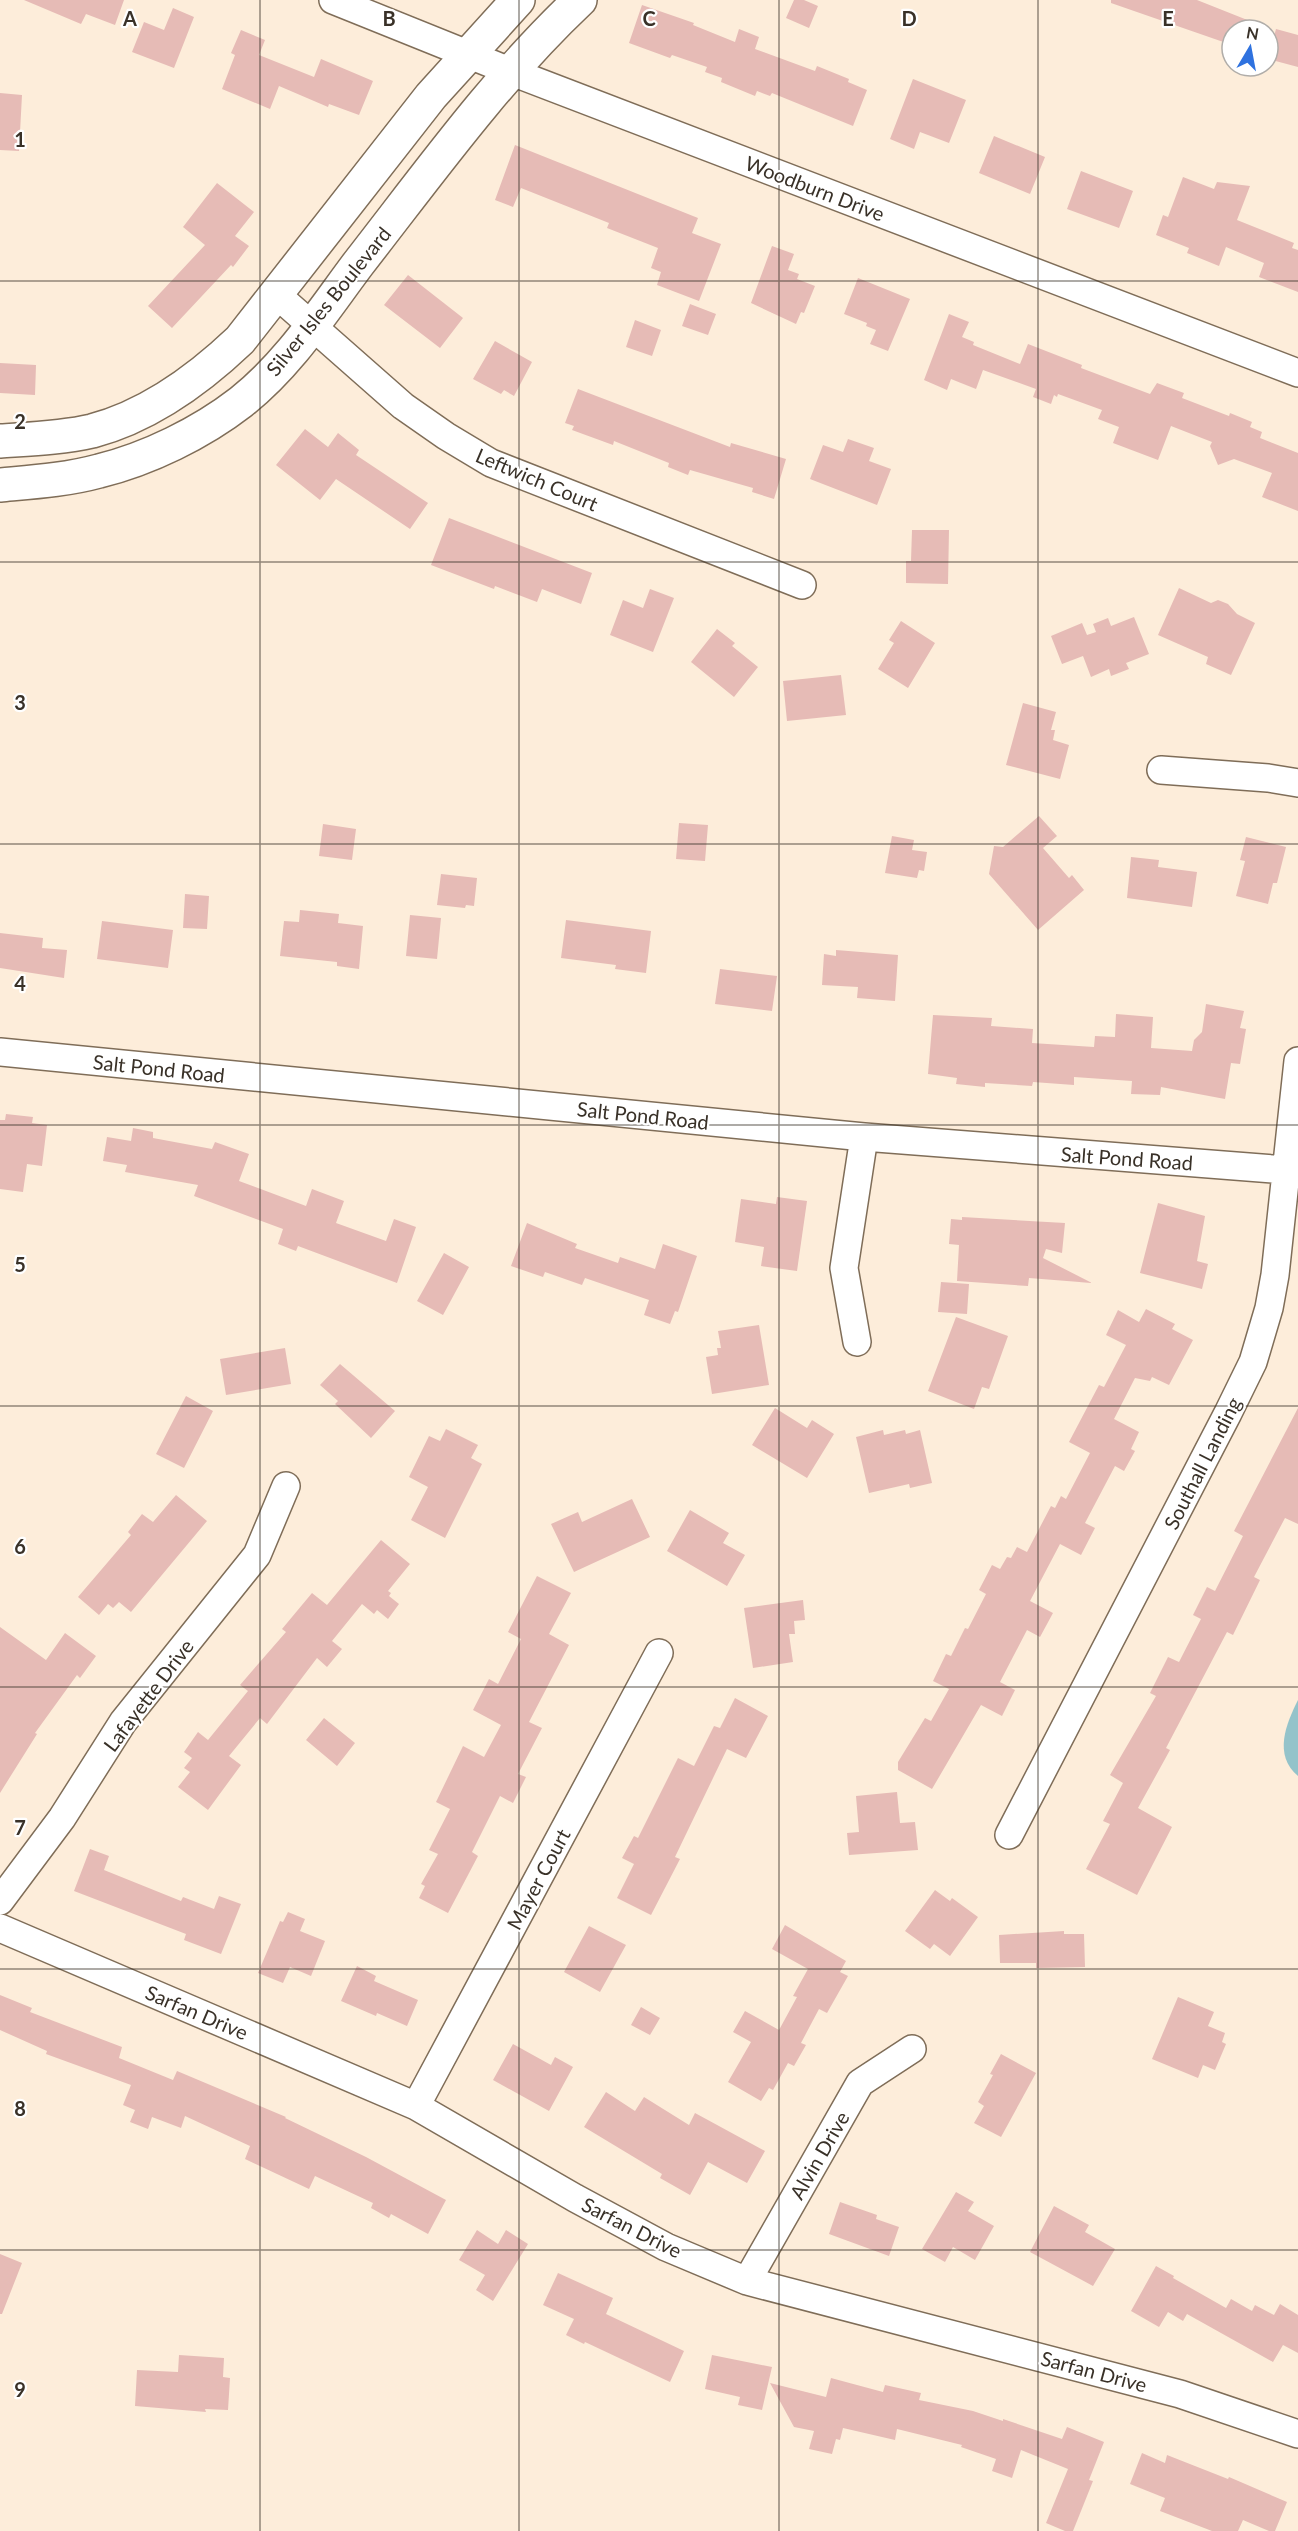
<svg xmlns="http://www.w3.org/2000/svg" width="1298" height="2531" font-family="Lato,sans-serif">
  <rect width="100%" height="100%" fill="#fdedda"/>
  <path fill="#94c3ca" d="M1298,1700V1776C1273,1755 1286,1724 1298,1700Z"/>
  <path fill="#e6bbb6" d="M24,0H124L115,25L86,14L81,24Z
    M794,0H804L818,6L809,28L786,18Z
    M1111,0H1197L1270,29L1232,30V45L1111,3Z
    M642,5L694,23L693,25L735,42L739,29L759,37L755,49L815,71L817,66L849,79L848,82L867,90L853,126L772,93L770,96L757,91L755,96L721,82L722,78L705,72L707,67L672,55L670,58L629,43Z
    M173,8L194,17L174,68L132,52L144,22L164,30Z
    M1276,29L1298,35V67L1268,59Z
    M241,30L265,40L259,55L314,77L321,59L373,81L359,115L329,104L328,107L279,86L270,109L222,89L235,55L231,53Z
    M913,79L966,100L949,143L920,132L914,149L890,139Z
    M0,93L22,95L19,151L0,150Z
    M994,136L1045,157L1030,194L979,173Z
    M515,145L698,218L692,233L721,244L699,301L657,285L661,272L651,268L658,248L607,228L609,223L521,188L513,207L495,200Z
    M1081,171L1133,191L1119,228L1067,209Z
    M1183,177L1214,189L1217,182L1250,186L1237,220L1294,243L1292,248L1298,250V292L1259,277L1264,263L1226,247L1219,266L1187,253L1189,248L1156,235L1163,215L1168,217Z
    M217,183L254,212L235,236L249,246L233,267L231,265L172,328L148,306L205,245L183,227Z
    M772,246L794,254L788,270L799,274L797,279L815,286L804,313L801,312L796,324L751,303Z
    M408,275L463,318L440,348L384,305Z
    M858,278L910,299L888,351L870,344L876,330L866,326L867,323L844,314Z
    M690,304L716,314L708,335L682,326Z
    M949,314L969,322L962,337L974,342L973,345L1020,364L1028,344L1082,365L1081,368L1150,394L1157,383L1184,393L1182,398L1229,416L1230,413L1252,422L1250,427L1262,432L1260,438L1298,453V511L1262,497L1272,473L1234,459L1218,465L1210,446L1212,442L1171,426L1158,460L1113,443L1119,427L1098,419L1102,410L1058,394L1057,397L1054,395L1051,404L1033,397L1036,389L983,370L976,389L951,379L947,390L924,380Z
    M635,320L661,330L652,356L626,347Z
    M495,341L532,362L514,396L504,390L501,394L473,379Z
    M0,363L36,365L35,395L0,393Z
    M578,389L730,447L731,443L786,459L774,499L752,492L753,488L690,470L688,475L668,467L669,463L614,441L613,445L572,430L574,426L565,423Z
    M305,429L328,447L338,433L359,450L356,455L428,503L410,529L336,479L320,500L276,465Z
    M848,439L874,448L869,461L891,469L877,505L810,479L823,445L843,452Z
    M449,518L592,573L581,604L542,589L537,602L495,586L494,589L431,565Z
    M912,530H949L948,584L906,583V561H911Z
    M1179,588L1211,603L1218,600L1228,604L1237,614L1255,623L1231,675L1206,664L1208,657L1158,635Z
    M650,589L674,598L653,652L610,635L623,600L643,608Z
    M1134,617L1149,654L1126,663L1129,669L1111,676L1109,669L1091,677L1083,656L1062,664L1051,636L1082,623L1087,635L1096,632L1093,624L1108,618L1111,626Z
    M901,621L935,643L908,688L878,669L894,643L889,640Z
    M717,629L735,643L732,646L758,667L734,697L691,662Z
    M841,675L846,715L787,721L783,681Z
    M1023,703L1056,712L1051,730H1055L1053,740L1069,745L1060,779L1006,765Z
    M1039,816L1057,836L1043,848L1069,878L1072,875L1084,890L1038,930L989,874L994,846L1003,847Z
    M679,823L708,825L705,861L676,859Z
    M323,824L356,829L352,860L319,856Z
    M892,836L914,840L912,850L927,852L924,871L919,870L917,878L885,873Z
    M1246,837L1286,847L1277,883H1273L1268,904L1236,896L1245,861L1240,860Z
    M1131,857L1159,860L1158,867L1197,872L1192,907L1127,898Z
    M441,874L477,878L474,906L466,905L465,908L437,905Z
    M185,894L209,896L207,929L183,928Z
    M300,910L339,914L338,923L363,926L359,969L337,966V962L280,956L284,921L299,922Z
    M410,915L441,918L437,959L406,956Z
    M566,920L651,931L646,973L615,969L616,965L561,958Z
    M102,921L173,930L168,968L97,959Z
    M0,933L43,938L42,948L67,950L64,978L0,968Z
    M836,950L898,955L895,1001L857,998L858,987L822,985L824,954L836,956Z
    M720,969L777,976L772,1011L715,1004Z
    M1206,1004L1244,1011L1240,1028L1246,1029L1240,1064L1231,1063L1225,1099L1161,1087L1160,1095L1131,1094L1132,1081L1074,1077V1085L1033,1082L1032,1086L985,1083V1087L956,1084L957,1078L928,1074L933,1015L992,1018L991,1026L1033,1029L1032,1043L1094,1047L1095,1036L1115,1037L1116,1014L1153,1017L1151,1048L1192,1051L1194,1040L1202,1032Z
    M6,1114L33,1117L32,1123L47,1125L42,1166L27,1164L23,1192L0,1189V1120H5Z
    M133,1128L153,1132V1138L212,1149L215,1142L249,1154L239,1181L306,1206L312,1189L344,1201L336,1223L386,1241L394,1219L416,1227L397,1283L298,1246L296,1251L278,1244L283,1229L194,1196L198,1185L125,1172L127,1165L103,1161L107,1137L131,1141Z
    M777,1197L807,1201L797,1271L761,1266L764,1247L735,1242L741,1199L776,1204Z
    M1158,1203L1205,1216L1197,1261L1208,1264L1202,1289L1140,1273Z
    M962,1217L1065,1223L1062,1253L1046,1249L1043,1258L1092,1283L1029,1278L1028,1286L957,1281L959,1245L949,1244L951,1219L962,1220Z
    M527,1223L577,1244L575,1248L618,1263L620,1257L655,1269L663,1244L697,1256L678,1312L675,1311L670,1324L644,1315L649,1300L585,1278L582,1285L545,1272L543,1277L511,1266Z
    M444,1253L469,1267L443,1315L417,1301Z
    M941,1282L969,1284L967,1314L938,1312Z
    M1146,1309L1175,1324L1172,1329L1193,1340L1169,1385L1152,1377L1150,1381L1135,1378L1114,1419L1139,1432L1131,1449L1135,1451L1124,1471L1115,1466L1085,1523L1095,1528L1081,1555L1060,1544L1030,1601L1053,1613L1040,1637L1027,1630L1000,1682L1015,1690L1002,1716L981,1705L932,1789L898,1770V1762L925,1718L931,1721L949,1689L933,1681L946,1654L951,1656L965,1628L968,1629L986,1594L979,1590L992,1565L1000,1569L1007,1557L1011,1558L1017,1547L1027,1552L1051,1506L1055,1508L1061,1496L1066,1499L1090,1453L1069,1442L1099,1385L1104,1387L1126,1345L1106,1335L1118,1310L1139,1322Z
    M956,1317L1008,1336L989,1389L982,1387L974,1409L928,1391Z
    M759,1325L769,1385L712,1394L706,1357L718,1355L717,1348H721L718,1331Z
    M285,1348L291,1384L226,1395L220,1359Z
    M340,1364L395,1411L371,1438L335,1404L338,1401L320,1385Z
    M186,1396L213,1411L184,1468L156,1454Z
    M775,1408L807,1428L812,1420L834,1434L807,1478L752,1445Z
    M1298,1408V1524L1285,1518L1254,1577L1260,1580L1233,1635L1227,1632L1166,1748L1170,1750L1138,1808L1172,1827L1137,1895L1086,1869L1110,1824L1103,1821L1123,1783L1110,1775L1156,1696L1150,1693L1168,1657L1179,1662L1201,1619L1193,1615L1207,1587L1215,1591L1243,1536L1234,1531Z
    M446,1429L478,1445L471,1458L482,1464L445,1538L411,1520L428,1487L409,1477L429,1436L440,1441Z
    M883,1430L884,1435L905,1430L906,1434L920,1430L932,1483L910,1488L909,1484L869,1493L856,1437Z
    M176,1495L207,1521L131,1612L119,1602L113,1608L108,1604L99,1615L78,1597L131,1535L128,1532L142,1514L153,1522Z
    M632,1499L650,1537L574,1572L551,1524L578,1512L582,1522Z
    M690,1510L729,1533L723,1543L745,1555L727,1586L667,1551Z
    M381,1540L410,1564L388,1591L391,1593L389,1596L399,1604L388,1619L377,1610L374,1614L362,1604L332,1641L342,1649L327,1667L317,1658L267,1724L260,1718L229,1756L241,1765L208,1810L178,1787L190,1772L184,1768L192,1758L184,1752L198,1732L208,1740L248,1691L240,1685L286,1632L282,1629L312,1593L327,1605Z
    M537,1576L571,1593L549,1634L569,1645L529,1722L542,1728L518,1774L526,1777L513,1803L500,1796L472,1852L478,1856L448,1913L419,1898L425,1886L421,1884L438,1854L429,1850L450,1809L436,1802L463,1746L484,1757L501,1725L473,1710L489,1679L498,1684L521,1639L508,1632Z
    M803,1600L805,1620L794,1621L795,1634H789L793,1662L753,1668L744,1608Z
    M0,1627L46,1660L65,1633L96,1656L80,1678L77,1675L35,1733L37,1734L0,1793Z
    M735,1698L768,1716L746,1758L727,1749L675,1857L680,1859L651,1915L617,1898L634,1864L622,1858L634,1836L638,1838L678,1758L694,1766L714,1726L720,1728Z
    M324,1718L355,1743L337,1766L306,1740Z
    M897,1792L900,1823L915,1822L918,1850L849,1855L847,1833L859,1832L856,1796Z
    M90,1849L109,1856L104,1870L181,1901L183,1897L214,1909L219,1896L241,1904L221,1954L184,1940L186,1934L74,1891Z
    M935,1890L950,1901L952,1898L978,1917L950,1956L934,1944L930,1949L905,1931Z
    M288,1912L305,1919L300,1931L325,1941L311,1976L290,1967L283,1983L258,1973L280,1921L283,1922Z
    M785,1925L846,1961L840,1972L848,1976L827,2013L819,2009L801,2043L806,2045L794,2066L788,2063L773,2090L769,2088L761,2101L728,2082L751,2042L733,2032L745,2011L779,2030L797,1997L793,1996L808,1969L772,1949Z
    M589,1926L626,1945L600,1992L564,1972Z
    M1064,1931V1934H1084L1085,1967L1036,1968V1963H1000L999,1935Z
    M357,1966L376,1976L374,1981L418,2000L407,2026L377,2013L376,2016L341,2001Z
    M0,1995L32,2008L30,2012L122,2047L119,2058L173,2080L177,2071L286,2117L285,2118L366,2157L446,2200L428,2234L391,2214L389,2218L371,2208L373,2203L315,2176L309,2189L245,2159L250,2146L185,2116L181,2128L152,2117L148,2129L130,2122L135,2110L123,2105L131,2085L46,2054L47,2051L0,2030Z
    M1178,1997L1214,2012L1208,2026L1225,2033L1222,2042L1226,2044L1215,2070L1203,2065L1198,2078L1152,2059Z
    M641,2007L660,2018L650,2035L631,2025Z
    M513,2044L551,2065L555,2057L573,2067L549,2111L493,2080Z
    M1001,2054L1036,2073L1001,2137L974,2123L984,2106L978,2102L993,2075L990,2074Z
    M606,2092L635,2111L644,2097L689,2125L695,2113L765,2151L747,2183L708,2162L690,2195L660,2178L662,2174L584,2127Z
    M956,2192L974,2202L968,2211L994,2226L975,2260L953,2247L945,2262L922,2249Z
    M840,2202L877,2215L876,2219L899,2227L889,2256L829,2234Z
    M1054,2206L1089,2225L1085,2232L1115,2249L1093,2286L1030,2252Z
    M477,2230L498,2244L506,2230L528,2244L493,2301L476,2290L485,2275L459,2260Z
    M0,2254L22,2263L2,2314H0Z
    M1156,2266L1174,2276L1173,2278L1226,2308L1231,2299L1252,2311L1255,2305L1274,2315L1280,2304L1298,2315V2353L1283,2345L1273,2362L1187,2314L1183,2321L1168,2312L1159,2327L1131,2311Z
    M558,2273L613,2298L606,2314L684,2351L670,2382L585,2342L584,2344L566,2335L574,2319L543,2305Z
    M179,2355L224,2358L223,2377L230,2378L228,2410L205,2409L206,2412L135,2406L137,2370L178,2372Z
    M712,2355L772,2367L762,2410L738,2405L740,2397L705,2389Z
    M831,2378L883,2392L885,2385L921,2393L919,2400L973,2411L1003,2421V2419L1062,2439L1067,2427L1104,2442L1089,2480L1093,2481L1073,2531H1065L1046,2523L1068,2469L1021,2450L1012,2478L992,2471L996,2459L961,2447L962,2445L897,2429L895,2440L843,2428L840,2440L836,2439L832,2454L809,2449L814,2431L794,2427L770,2383L826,2397Z
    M1142,2453L1165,2463L1167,2455L1228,2479L1229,2477L1287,2502L1275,2531H1269L1243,2520L1238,2531H1212L1160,2511L1165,2498L1130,2484Z"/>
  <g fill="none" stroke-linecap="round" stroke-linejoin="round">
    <g stroke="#7f6d58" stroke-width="30">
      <path id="street" d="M333,0L512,72L1298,373
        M277,295L403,406L446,436L491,463L802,585
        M1161,770L1268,778L1298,783
        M0,1052L864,1137L1286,1170
        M857,1342L844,1268L864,1137
        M1009,1835L1228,1413L1253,1362L1269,1308L1275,1275L1298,1061
        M0,1901L62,1818L123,1722L257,1555L286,1486
        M0,1928L416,2106L575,2198L666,2247L747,2281L1180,2394L1298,2434
        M416,2106L659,1653
        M747,2281L860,2083L912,2049"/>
    </g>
    <g stroke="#7f6d58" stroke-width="36">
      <path id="secondary" d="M0,441C30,439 62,438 92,431C149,416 198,380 240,340L431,96L518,0
        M0,485C33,482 66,480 99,471C148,459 201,433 241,402C289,364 322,312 358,264C429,173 496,79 580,0"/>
    </g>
    <use href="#street" stroke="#fff" stroke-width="27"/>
    <use href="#secondary" stroke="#fff" stroke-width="33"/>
  </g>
  <path fill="none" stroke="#393128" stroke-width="1.5" stroke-opacity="0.55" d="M260,0V2531M519,0V2531M779,0V2531M1038,0V2531M0,281H1298M0,562H1298M0,844H1298M0,1125H1298M0,1406H1298M0,1687H1298M0,1969H1298M0,2250H1298"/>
  <g text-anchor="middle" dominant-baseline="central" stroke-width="4.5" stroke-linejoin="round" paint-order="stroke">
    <g font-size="20" fill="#393128" stroke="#fff">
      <text transform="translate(815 188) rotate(21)">Woodburn Drive</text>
      <text transform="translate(328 301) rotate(-51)">Silver Isles Boulevard</text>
      <text transform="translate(537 479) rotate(23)">Leftwich Court</text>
      <text transform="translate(159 1068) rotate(6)">Salt Pond Road</text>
      <text transform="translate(643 1115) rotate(6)">Salt Pond Road</text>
      <text transform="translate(1127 1158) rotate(4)">Salt Pond Road</text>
      <text transform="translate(1202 1463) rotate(-63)">Southall Landing</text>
      <text transform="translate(148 1695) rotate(-53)">Lafayette Drive</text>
      <text transform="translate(538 1879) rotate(-62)">Mayer Court</text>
      <text transform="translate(197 2012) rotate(23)">Sarfan Drive</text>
      <text transform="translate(819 2155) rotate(-60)">Alvin Drive</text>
      <text transform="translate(632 2227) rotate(27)">Sarfan Drive</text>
      <text transform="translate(1094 2371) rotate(15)">Sarfan Drive</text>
    </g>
  </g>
  <g font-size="20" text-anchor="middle" font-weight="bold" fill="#393128" stroke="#fff" stroke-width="4.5" stroke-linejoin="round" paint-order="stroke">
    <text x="130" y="26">A</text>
    <text x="389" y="26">B</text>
    <text x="649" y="26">C</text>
    <text x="909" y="26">D</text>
    <text x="1168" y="26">E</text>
    <text x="20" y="147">1</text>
    <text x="20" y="429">2</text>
    <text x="20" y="710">3</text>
    <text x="20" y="991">4</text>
    <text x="20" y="1272">5</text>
    <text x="20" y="1554">6</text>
    <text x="20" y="1835">7</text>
    <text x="20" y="2116">8</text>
    <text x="20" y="2397">9</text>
  </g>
  <g transform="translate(1250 48) rotate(10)"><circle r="28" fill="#ffffff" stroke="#b0ada9" stroke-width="1.5"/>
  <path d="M0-4.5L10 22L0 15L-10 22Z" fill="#2f72df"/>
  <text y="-9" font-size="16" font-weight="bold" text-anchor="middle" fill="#393128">N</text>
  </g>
</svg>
